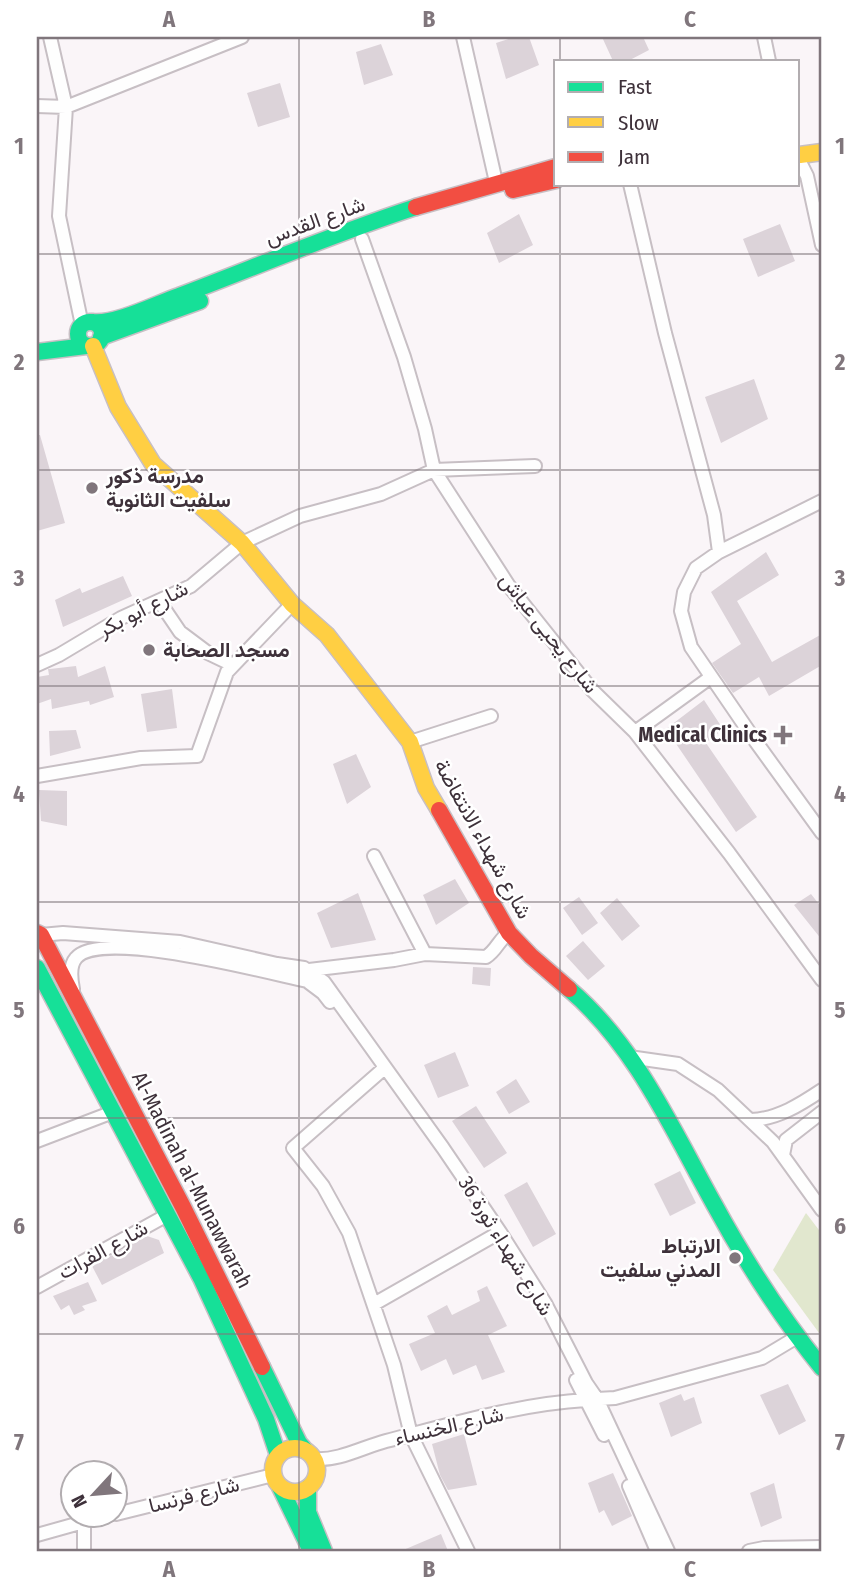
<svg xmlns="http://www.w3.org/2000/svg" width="859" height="1588" font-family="'Fira Sans Condensed',Vazirmatn,sans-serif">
  <rect width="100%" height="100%" fill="#faf5f8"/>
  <path fill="#e1e7ce" d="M806,1213L822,1234V1337L773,1270Z"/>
  <path fill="#dcd3d9" d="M515,37H529L539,65L506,79L496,43Z
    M602,37H643L649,50L628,61H613Z
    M381,44L393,75L364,85L356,52Z
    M280,83L290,117L258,127L247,93Z
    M519,214L533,245L499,263L487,233Z
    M780,224L795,261L758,277L743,239Z
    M754,379L768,419L721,443L705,397Z
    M37,435H40L65,523L37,531Z
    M766,552L779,575L737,601L772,662L822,634V665L769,696L759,677L733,693L712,663L741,644L711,592Z
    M123,576L132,596L63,627L55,600L80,588L82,593Z
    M76,666L78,677L105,666L114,697L90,705L89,701L52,709L51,699L37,704V677L49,675L48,669H50Z
    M172,689L177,728L147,732L141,694Z
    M704,700L723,729L706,743L757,817L736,832L666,729Z
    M76,730L81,748L50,756L49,731Z
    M356,754L371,787L347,804L333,764Z
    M39,790L67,791V826L41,821Z
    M455,879L469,903L436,925L423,895Z
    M358,893L376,940L331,948L317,913Z
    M811,894L822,908V940L794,905Z
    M579,897L598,923L582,935L563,908Z
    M617,898L640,926L622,941L600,913Z
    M583,941L605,966L588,980L566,956Z
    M473,967L491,968L490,986L472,984Z
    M455,1052L469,1086L438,1098L424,1065Z
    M516,1079L530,1102L509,1114L496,1092Z
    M476,1106L507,1153L484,1168L452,1121Z
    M680,1171L696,1203L670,1216L654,1184Z
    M527,1182L556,1234L533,1247L504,1195Z
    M147,1236L159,1240L164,1253L102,1285L92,1266Z
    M88,1282L97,1301L82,1306L85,1310L74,1315L69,1305L61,1310L53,1296Z
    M487,1286L507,1326L488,1335L505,1372L482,1380L476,1365L453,1375L446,1359L421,1371L409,1344L435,1333L427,1316L447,1305L452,1315L480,1301L477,1291Z
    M788,1384L806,1421L779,1435L760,1395Z
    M681,1394L684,1401L694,1397L702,1423L671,1437L659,1403Z
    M464,1434L477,1485L448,1490L440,1475L432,1444Z
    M613,1473L632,1516L612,1526L604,1510L599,1513L588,1483Z
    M774,1483L782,1518L761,1527L750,1493Z
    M441,1534L448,1551H401Z"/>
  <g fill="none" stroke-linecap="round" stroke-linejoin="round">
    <g stroke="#c7bfc4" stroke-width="16">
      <path id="street" d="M50,37L66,107L59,216L82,325
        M463,37L496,182
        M764,37L769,61
        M37,106L66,107L242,37
        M798,158L807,176L822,245
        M630,184L665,333L714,515L719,552
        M362,239L404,357L425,429L434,470L509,586L592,690L635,732L729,853L822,980
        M822,501L719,552L696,568L684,592L681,611L691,647L756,742L822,833
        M159,601L180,632L208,653L233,665
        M37,665L59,655L121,618L191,586L242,543L300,516L381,494L434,470L535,466
        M635,732L711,677
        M410,742L491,716
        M37,776L141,758L197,756L227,672L292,604
        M374,856L425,954
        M41,935L63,933L180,942L277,964L304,968L324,982L443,1148L500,1232L545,1303L586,1383L597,1399L668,1551
        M309,970L394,960L425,954L486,957C497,950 499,939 509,933
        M73,989C71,979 69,966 76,958C101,928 269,973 307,981L323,993L330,1002
        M629,1057L678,1064L718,1090L773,1142L822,1210
        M381,1071L293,1148L323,1186L349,1233L394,1365L411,1435L468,1551
        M751,1120C778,1119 801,1104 822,1090
        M37,1141L113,1112
        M783,1155L786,1140L822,1112
        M37,1287L169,1214
        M374,1304L495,1235
        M576,1380L604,1435
        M597,1399L615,1398L762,1358L797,1337
        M314,1459C339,1461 363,1447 386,1441C452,1424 519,1404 586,1400
        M629,1486L657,1551
        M116,1514L273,1475
        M37,1535L112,1514
        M84,1551V1521
        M749,1551L764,1548L822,1547"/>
    </g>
    <g stroke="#c7bfc4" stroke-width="19">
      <path id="fast" d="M92,322C115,325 156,304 179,296C258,266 336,233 416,207
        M78 334a12 12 0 1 1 24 0a12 12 0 1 1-24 0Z
        M101,337L200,301
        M37,352L86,346
        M37,968L201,1278L266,1419L278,1455
        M569,989C636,1046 672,1129 714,1204C745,1261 781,1317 822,1368
        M262,1367L299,1443L305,1450
        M280,1487L311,1551
        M308,1488V1512L324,1551"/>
    </g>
    <g stroke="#c7bfc4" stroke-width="19">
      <path id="slow" d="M800,155L822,152
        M93,346L118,407L153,464L242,543L292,604L327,635L410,742L426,788L439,810
        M273 1470a22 22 0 1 1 44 0a22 22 0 1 1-44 0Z"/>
    </g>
    <g stroke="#c7bfc4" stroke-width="19">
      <path id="jam" d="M513,190L556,180
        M416,207L556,167
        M439,810L509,933L531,956L569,989
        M37,933L41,935L183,1207L262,1367"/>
    </g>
    <use href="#street" stroke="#fefefe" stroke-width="12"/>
    <use href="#fast" stroke="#16e098" stroke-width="16"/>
    <use href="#slow" stroke="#ffcf43" stroke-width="16"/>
    <use href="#jam" stroke="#f24e42" stroke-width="16"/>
  </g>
  <path fill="none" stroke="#80767c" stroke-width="2" stroke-opacity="0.55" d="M299,37V1551M560,37V61M560,184V1551M37,254H822M37,470H822M37,686H822M37,902H822M37,1118H822M37,1334H822"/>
  <g fill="#80767c" stroke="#fff" stroke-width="2.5">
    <circle cx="92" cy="488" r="7"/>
    <circle cx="149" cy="650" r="7"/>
    <path d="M779.5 724.5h7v7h7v7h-7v7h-7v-7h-7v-7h7z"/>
    <circle cx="735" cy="1258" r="7"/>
  </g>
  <g text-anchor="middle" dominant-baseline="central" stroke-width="5" stroke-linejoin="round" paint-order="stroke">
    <g font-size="21" fill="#3e313a" stroke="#fff">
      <text transform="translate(315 221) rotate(-20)">شارع القدس</text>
      <text transform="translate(143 609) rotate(-27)">شارع أبو بكر</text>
      <text transform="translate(549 633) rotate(52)">شارع يحيى عياش</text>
      <text transform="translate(483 839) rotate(61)">شارع شهداء الانتفاضة</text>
      <text transform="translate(192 1180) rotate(63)">Al-Madīnah al-Munawwarah</text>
      <text transform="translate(506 1246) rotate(58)">شارع شهداء ثورة 36</text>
      <text transform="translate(103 1250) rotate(-29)">شارع الفرات</text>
      <text transform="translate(449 1426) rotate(-13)">شارع الخنساء</text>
      <text transform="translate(194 1495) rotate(-14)">شارع فرنسا</text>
    </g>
    <g font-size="21" font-weight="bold" fill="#3e313a" stroke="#fff" text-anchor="start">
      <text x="106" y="476">مدرسة ذكور<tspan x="106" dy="24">سلفيت الثانوية</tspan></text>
      <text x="163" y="650">مسجد الصحابة</text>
      <text x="767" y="735" text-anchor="end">Medical Clinics</text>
      <text x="721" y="1246" text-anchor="end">الارتباط<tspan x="721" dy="24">المدني سلفيت</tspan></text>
    </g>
  </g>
  <rect width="859" height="1588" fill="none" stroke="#ffffff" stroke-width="77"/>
  <rect x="554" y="60" width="245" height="126" fill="#ffffff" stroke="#b2adb0" stroke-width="2"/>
  <rect x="568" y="82" width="35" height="10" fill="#16e098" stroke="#b2adb0" stroke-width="2"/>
  <text x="618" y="94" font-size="21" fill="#3e313a">Fast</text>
  <rect x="568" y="117" width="35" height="10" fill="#ffcf43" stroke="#b2adb0" stroke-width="2"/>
  <text x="618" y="130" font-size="21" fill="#3e313a">Slow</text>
  <rect x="568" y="152" width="35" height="10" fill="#f24e42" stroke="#b2adb0" stroke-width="2"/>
  <text x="618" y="164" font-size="21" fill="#3e313a">Jam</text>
  <g transform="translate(94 1494) rotate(244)"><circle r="33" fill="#ffffff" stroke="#b2adb0" stroke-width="2"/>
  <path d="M0-5L12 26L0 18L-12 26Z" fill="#80767c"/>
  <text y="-10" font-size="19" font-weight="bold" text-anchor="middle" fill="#3e313a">N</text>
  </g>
  <rect x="38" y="38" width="782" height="1512" fill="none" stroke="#80767c" stroke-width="2.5"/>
  <g font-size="23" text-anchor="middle" font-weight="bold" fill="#80767c">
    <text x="169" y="27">A</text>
    <text x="429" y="27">B</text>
    <text x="690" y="27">C</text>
    <text x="19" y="154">1</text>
    <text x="840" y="154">1</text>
    <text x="19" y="370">2</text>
    <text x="840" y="370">2</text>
    <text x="19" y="586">3</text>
    <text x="840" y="586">3</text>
    <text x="19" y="802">4</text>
    <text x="840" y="802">4</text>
    <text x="19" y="1018">5</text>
    <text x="840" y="1018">5</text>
    <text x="19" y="1234">6</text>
    <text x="840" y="1234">6</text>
    <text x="19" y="1450">7</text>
    <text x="840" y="1450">7</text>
    <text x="169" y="1577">A</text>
    <text x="429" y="1577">B</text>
    <text x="690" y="1577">C</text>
  </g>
</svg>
